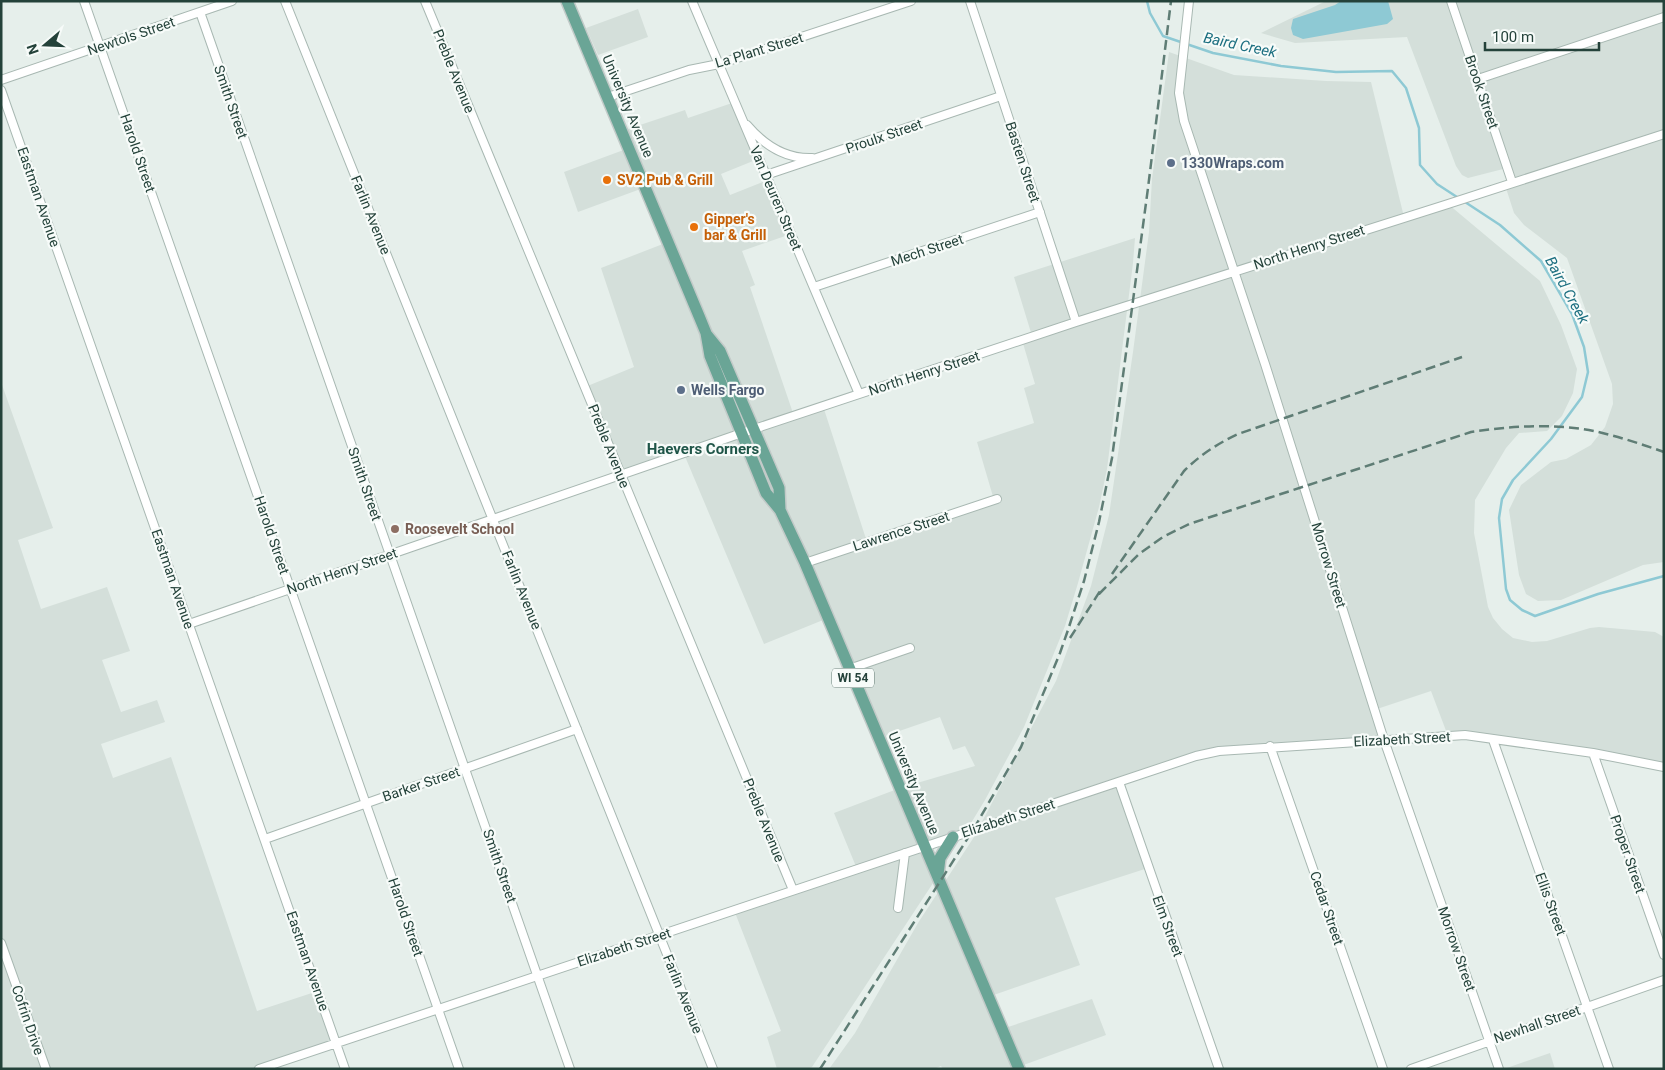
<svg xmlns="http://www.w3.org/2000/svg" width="1665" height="1070" font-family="Roboto,sans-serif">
  <rect width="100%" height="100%" fill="#e6efeb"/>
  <path fill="#d4dfda" d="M1326,1H1664V562L1643,565L1561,600L1538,601L1526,594L1519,575L1509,510L1521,485L1551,462L1566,459L1591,445L1605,427L1613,404L1612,384L1567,258L1524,225L1514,213L1505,185L1512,182L1507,168L1468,178L1462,175L1456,166L1407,37L1295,43L1261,33Z
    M638,9L648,37L598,55L586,28Z
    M1169,52L1234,75L1326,81L1371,82L1404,217L1448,204L1540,281L1561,325L1577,369L1573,393L1562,416L1547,431L1519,433L1506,448L1475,500L1474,533L1488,607L1493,618L1502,629L1513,638L1532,642L1547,641L1590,628L1599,627L1655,632L1664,637V767L1448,736L1431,691L1374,710L1384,740L1219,751L1119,782L1148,868L1055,898L1080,965L988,997L1002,1029L1092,999L1106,1035L1018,1067L1019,1069H943L941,1066L934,1069H829L855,1033L918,923L974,837L1056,681L1091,586L1109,515L1133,352L1149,232L1152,179Z
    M735,102L756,152L753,161L721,174L730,195L768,180L791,234L742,251L755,285L750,287L794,416L823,406L867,542L994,500L977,442L1034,423L1024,388L1035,384L1022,340L1032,336L1014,277L1135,238L1133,263L1107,469L1099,507L1078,583L1065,626L1024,727L985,800L965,833L925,846L937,877L812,1067L807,1069H777L767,1037L781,1031L734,910L857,869L834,813L900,788L975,766L965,746L953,750L940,717L879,738L828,618L764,644L684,454L621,475L585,387L634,367L601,268L668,242L646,187L578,212L564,172L629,148L622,131L685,110L688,118Z
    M1,382L53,528L18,540L41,609L107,587L130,651L102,660L121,712L157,700L165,722L101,744L113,778L171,757L257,1011L318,991L335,1042L259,1069H1Z
    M1550,1053L1555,1069H1504Z"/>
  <path fill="#8ec9d4" d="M1341,1H1388L1393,19L1387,24L1303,39L1293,35L1291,28L1293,19L1335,5Z"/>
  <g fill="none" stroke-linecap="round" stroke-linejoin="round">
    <path stroke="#8ec9d4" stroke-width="2.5" d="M1147,1L1150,13L1163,36L1213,53L1281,66L1336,72L1392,71L1406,88L1419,128L1420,165L1437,184L1460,199
      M1465,202L1500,225L1541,261L1572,314L1584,347L1588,372L1582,397L1551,439L1513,480L1502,499L1499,518L1506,589L1510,600L1522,610L1535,616L1598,594L1664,576"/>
    <g stroke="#a8b8b2" stroke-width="10">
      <path id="minor" d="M84,1L459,1069
        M285,1L713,1069
        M425,1L793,890
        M692,1L859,394
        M970,1L1076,322
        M1189,1L1179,93L1184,121L1265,364L1384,740L1499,1069
        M1451,1L1512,182
        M200,12L570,1069
        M1478,79L1664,17
        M1,80L232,1
        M1,90L345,1069
        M608,97L689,70L719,64L911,1
        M747,125C764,145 786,159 812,158
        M766,175L1001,96
        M814,287L1040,212
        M805,563L997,499
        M189,624L742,433L1076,322L1448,204L1664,134
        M849,669L910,648
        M1493,740L1609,1069
        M1270,746L1383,1069
        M1593,753L1664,955
        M1119,782L1219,1069
        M265,839L577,729
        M898,908L905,853
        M1,943L46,1069
        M259,1069L1196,756L1219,751L1465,735L1593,753L1664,767
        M1411,1069L1664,980"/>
    </g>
    <g stroke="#c2cac8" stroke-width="14">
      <path id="primary" d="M567,1L699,316L706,333L710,356L766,493L780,510L805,563L1019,1069
        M707,335L720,351L779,488L780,510
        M938,875L940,858L953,837"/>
    </g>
    <use href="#minor" stroke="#fff" stroke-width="8"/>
    <use href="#primary" stroke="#6aa596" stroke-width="11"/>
    <path stroke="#5f7d75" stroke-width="2.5" stroke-dasharray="10 5" stroke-linecap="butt" d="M1112,574L1184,471C1200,455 1217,444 1238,434L1462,357
      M1099,594L1139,554L1163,537L1189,524L1471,432C1511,426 1553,423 1594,431C1617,436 1641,444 1664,452
      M1070,638L1102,588
      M820,1069L973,830L1021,747L1060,653L1068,630L1084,581L1099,522L1112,458L1148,188L1171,1"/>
  </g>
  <g fill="#5c6f8a" stroke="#f7fbf9" stroke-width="2">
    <circle cx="1171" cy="163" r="5"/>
    <circle cx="681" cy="390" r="5"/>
  </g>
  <g fill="#e8710a" stroke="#f7fbf9" stroke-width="2">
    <circle cx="607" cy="180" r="5"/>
    <circle cx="694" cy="227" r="5"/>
  </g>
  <circle fill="#8d6e63" stroke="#f7fbf9" stroke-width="2" cx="395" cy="529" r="5"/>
  <g text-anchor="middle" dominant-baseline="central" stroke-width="4.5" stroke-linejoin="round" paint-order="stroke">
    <rect fill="#f7fbf9" stroke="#637a73" stroke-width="1" x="832" y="668.5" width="42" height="19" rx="4"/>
    <g font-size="12" font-weight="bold" fill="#24423a">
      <text x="853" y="678">WI 54</text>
    </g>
    <g font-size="14" fill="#24423a" stroke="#f7fbf9">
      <text transform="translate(131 36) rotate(-19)">Newtols Street</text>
      <text transform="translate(759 50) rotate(-17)">La Plant Street</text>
      <text transform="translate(454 71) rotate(68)">Preble Avenue</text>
      <text transform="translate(1482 92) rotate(71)">Brook Street</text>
      <text transform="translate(231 102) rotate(71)">Smith Street</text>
      <text transform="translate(628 106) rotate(67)">University Avenue</text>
      <text transform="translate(884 136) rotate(-19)">Proulx Street</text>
      <text transform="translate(138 153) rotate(71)">Harold Street</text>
      <text transform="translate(1023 162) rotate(72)">Basten Street</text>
      <text transform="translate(39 197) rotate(71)">Eastman Avenue</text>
      <text transform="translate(776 198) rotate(67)">Van Deuren Street</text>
      <text transform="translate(371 215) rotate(68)">Farlin Avenue</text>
      <text transform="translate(1309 247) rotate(-18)">North Henry Street</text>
      <text transform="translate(927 250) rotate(-18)">Mech Street</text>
      <text transform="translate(924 373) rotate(-18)">North Henry Street</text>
      <text transform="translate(609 446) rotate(68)">Preble Avenue</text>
      <text transform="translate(365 484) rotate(71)">Smith Street</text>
      <text transform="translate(901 531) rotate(-18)">Lawrence Street</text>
      <text transform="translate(272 535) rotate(71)">Harold Street</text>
      <text transform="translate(1329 565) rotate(73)">Morrow Street</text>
      <text transform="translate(342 571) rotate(-19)">North Henry Street</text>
      <text transform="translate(173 579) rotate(71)">Eastman Avenue</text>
      <text transform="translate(522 590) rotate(68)">Farlin Avenue</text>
      <text transform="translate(1402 739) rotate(-3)">Elizabeth Street</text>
      <text transform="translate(914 783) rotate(67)">University Avenue</text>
      <text transform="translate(421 784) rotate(-19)">Barker Street</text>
      <text transform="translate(1008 818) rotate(-18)">Elizabeth Street</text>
      <text transform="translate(764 820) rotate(68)">Preble Avenue</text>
      <text transform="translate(1628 854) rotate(71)">Proper Street</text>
      <text transform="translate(500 866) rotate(71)">Smith Street</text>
      <text transform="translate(1551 904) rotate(70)">Ellis Street</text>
      <text transform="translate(1327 908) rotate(71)">Cedar Street</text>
      <text transform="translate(406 917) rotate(71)">Harold Street</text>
      <text transform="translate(1168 926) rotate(70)">Elm Street</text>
      <text transform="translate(624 947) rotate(-18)">Elizabeth Street</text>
      <text transform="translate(1457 949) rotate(71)">Morrow Street</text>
      <text transform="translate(308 961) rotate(71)">Eastman Avenue</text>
      <text transform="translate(683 994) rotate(68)">Farlin Avenue</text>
      <text transform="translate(28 1020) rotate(71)">Cofrin Drive</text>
      <text transform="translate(1537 1024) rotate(-19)">Newhall Street</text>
    </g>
    <g font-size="14" font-weight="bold" fill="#4e5e75" stroke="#f7fbf9" text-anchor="start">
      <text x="1181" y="163">1330Wraps.com</text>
      <text x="691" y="390">Wells Fargo</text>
    </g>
    <g font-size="14" font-weight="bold" fill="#c56008" stroke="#f7fbf9" text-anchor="start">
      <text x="617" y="180">SV2 Pub &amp; Grill</text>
      <text x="704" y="219">Gipper's<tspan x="704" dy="16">bar &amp; Grill</tspan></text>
    </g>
    <g font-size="14" font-weight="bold" fill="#785e54" stroke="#f7fbf9" text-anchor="start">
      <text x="405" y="529">Roosevelt School</text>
    </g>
    <g font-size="15" font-style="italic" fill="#1c6f80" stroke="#f7fbf9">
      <text transform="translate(1240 45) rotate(12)">Baird Creek</text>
      <text transform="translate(1567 290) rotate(61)">Baird Creek</text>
    </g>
    <g font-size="15" font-weight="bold" fill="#1f5548" stroke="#f7fbf9">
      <text x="703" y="449">Haevers Corners</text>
    </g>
  </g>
  <rect width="1665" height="1070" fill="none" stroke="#24423a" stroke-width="5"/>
  <g transform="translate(45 45) rotate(251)" stroke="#f7fbf9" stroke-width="4" paint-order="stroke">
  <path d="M0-4L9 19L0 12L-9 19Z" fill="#24423a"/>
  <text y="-8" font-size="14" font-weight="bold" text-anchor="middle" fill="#24423a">N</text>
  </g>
  <path d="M1485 42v8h114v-8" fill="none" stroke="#24423a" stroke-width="2.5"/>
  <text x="1492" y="42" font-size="15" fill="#24423a" stroke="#f7fbf9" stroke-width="4" paint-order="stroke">100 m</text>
</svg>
